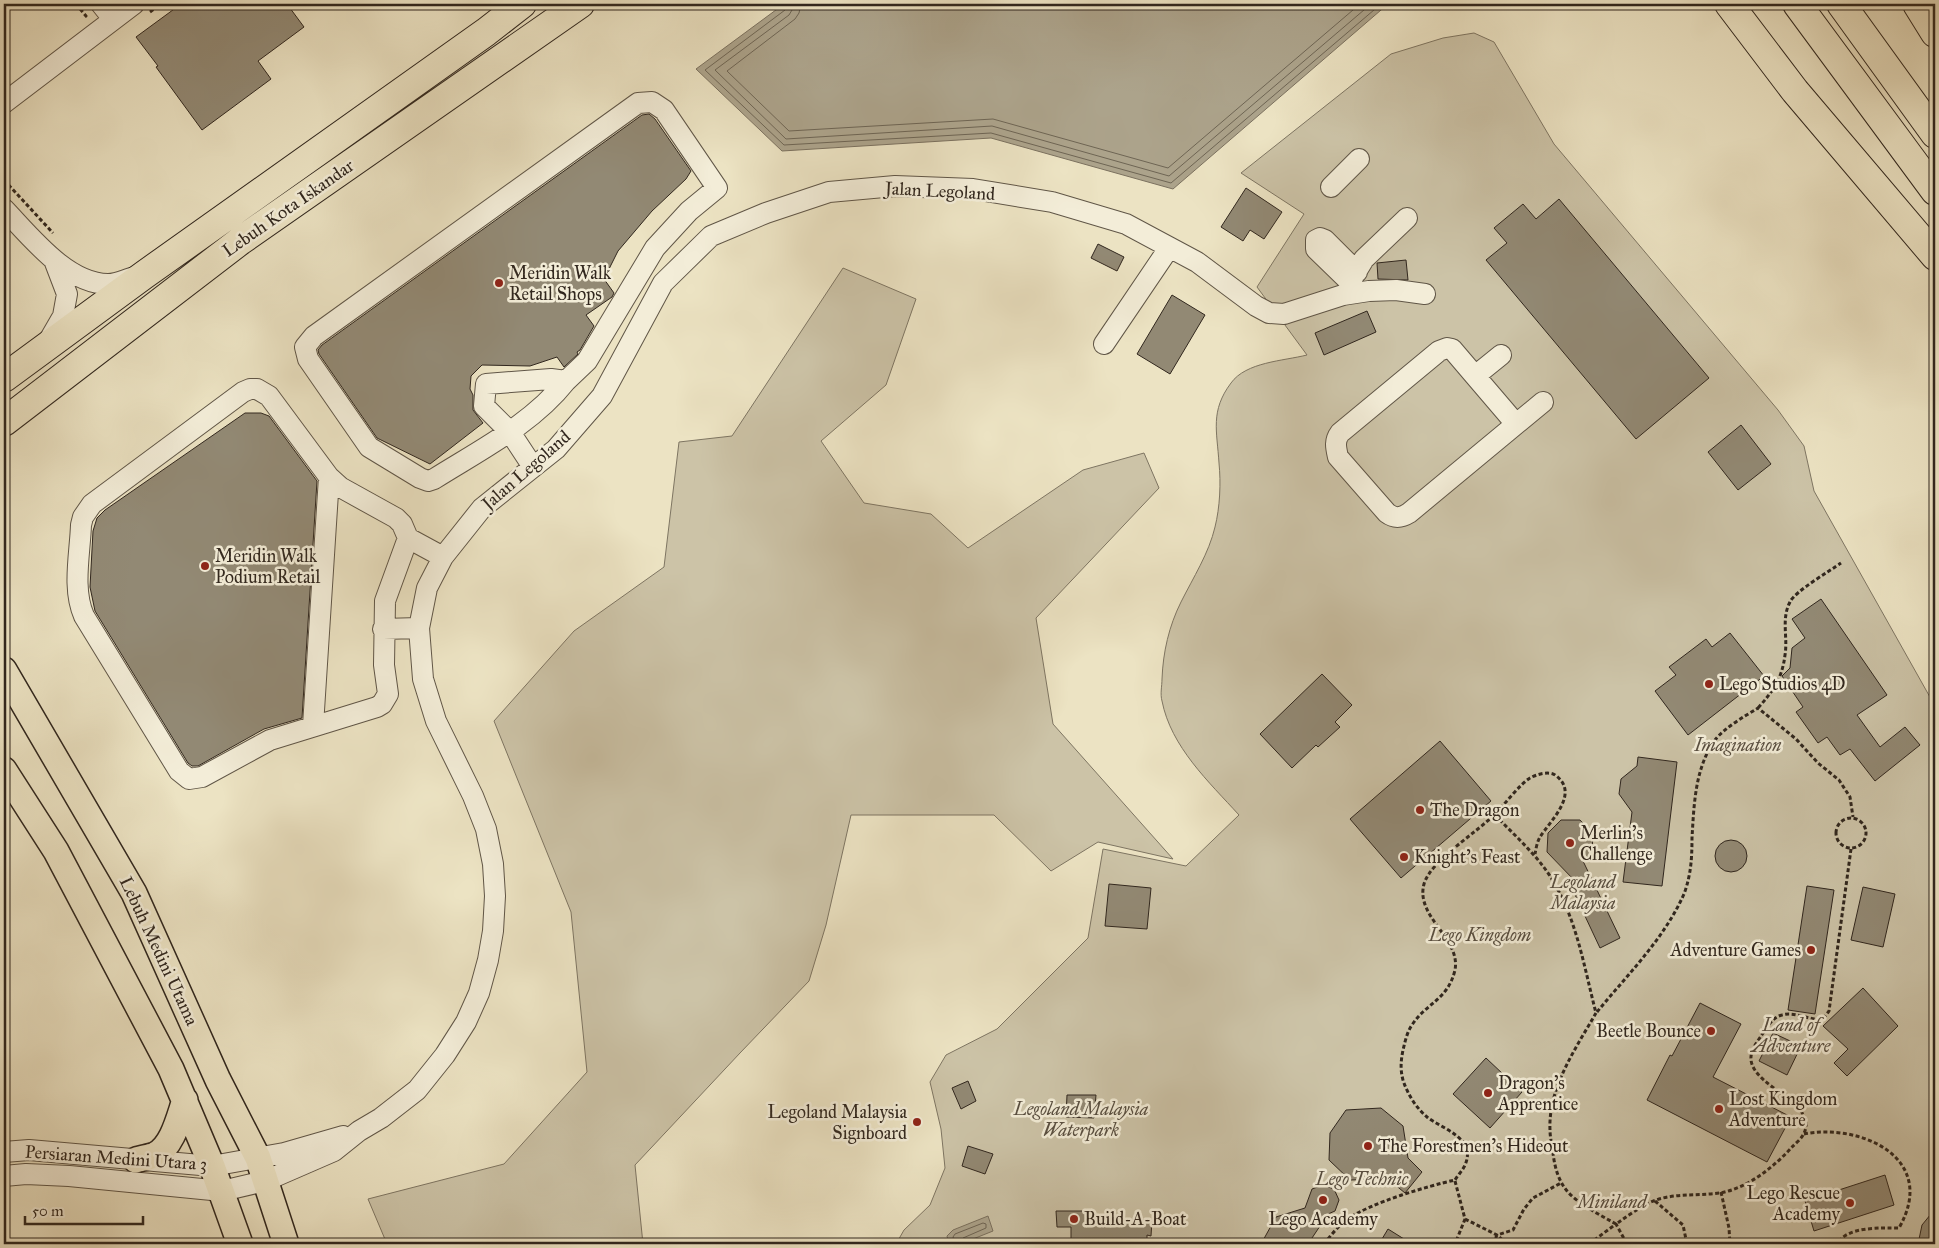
<svg xmlns="http://www.w3.org/2000/svg" width="1939" height="1248" font-family="'IM FELL Great Primer',serif">
  <rect width="100%" height="100%" fill="#ece3c3"/>
  <filter id="stains"><feTurbulence type="fractalNoise" baseFrequency=".004" numOctaves="4"/><feColorMatrix values="0 0 0 0 .2 0 0 0 0 .09 0 0 0 0 .02 0 0 0 .5 -.17"/></filter>
  <radialGradient id="worn" r=".72"><stop offset=".6" stop-color="#630" stop-opacity="0"/><stop offset="1" stop-color="#630" stop-opacity=".3"/></radialGradient>
  <path fill="#ccc3a7" stroke="#7e7562" d="M1474,33L1494,42L1554,144L1778,410L1804,446L1814,491L1935,706V1244H896L904,1230L930,1205L945,1168L941,1129L930,1082L946,1055L997,1029L1088,938L1103,849L1186,866L1239,815C1209,782 1171,747 1162,701C1160,694 1162,686 1162,679C1163,652 1169,626 1181,602C1193,578 1209,553 1215,527C1220,507 1221,483 1219,463C1217,431 1210,411 1231,383C1246,362 1283,361 1307,355L1257,287L1304,214L1241,173L1391,54L1443,38Z
    M843,268L916,299L886,385L821,441L864,503L931,514L968,548L1083,470L1144,453L1159,488L1036,618L1053,724L1173,859L1098,842L1051,871L994,815H851L826,925L809,981L740,1053L635,1165L643,1244H387L368,1199L504,1164L587,1072L571,912L494,721L574,631L664,567L679,442L732,436Z"/>
  <path fill="#aca38b" stroke="#7b715f" d="M784,4H1388L1173,189L991,138L782,151L696,69Z
    M988,1216L993,1231L963,1243L948,1241L947,1236L953,1230Z"/>
  <g fill="none" stroke-linecap="round" stroke-linejoin="round">
    <path stroke="#6e6554" stroke-width="1" d="M787,4L785,10L705,70L784,145L991,133L1171,183L1381,4
      M793,4L792,10L789,15L715,70L786,139L992,126L1169,176L1371,4
      M801,4L799,13L795,19L727,71L789,131L993,119L1168,168L1360,4
      M955,1244L953,1237L955,1234L983,1223L986,1224V1228L963,1238L961,1244"/>
  </g>
  <path fill="#928974" stroke="#31271e" d="M181,4H287L304,27L258,61L271,79L202,130L156,67L158,66L136,37Z
    M649,114L655,119L691,171L686,179L652,211L618,251L604,279L614,293L612,297L586,315L594,326L580,350L577,352L578,354L564,367L557,357L530,366L482,365L471,376L470,389L473,395V410L483,423L430,464L377,438L319,354L318,350L322,345L642,115Z
    M1246,188L1282,212L1264,239L1250,230L1243,241L1221,227Z
    M1559,199L1709,378L1636,439L1486,260L1507,243L1494,228L1523,204L1536,219Z
    M1098,244L1124,257L1117,271L1091,258Z
    M1406,260L1408,280L1378,279L1377,263Z
    M1172,295L1205,315L1170,374L1137,354Z
    M1367,311L1376,332L1324,355L1315,333Z
    M245,413H261L269,416L317,481L302,718L264,729L198,766H192L188,763L95,611L90,587L93,531L97,518L105,510Z
    M1741,425L1771,464L1738,490L1708,452Z
    M1821,599L1887,695L1857,715L1880,747L1905,727L1920,745L1875,781L1850,749L1840,755L1827,737L1818,743L1796,712L1803,707L1782,676L1790,668L1792,648L1805,638L1792,619Z
    M1730,633L1764,676L1688,735L1655,691L1676,675L1669,667L1706,639L1712,647Z
    M1322,674L1352,705L1335,722L1340,727L1318,747L1316,745L1292,768L1260,734Z
    M1440,741L1491,801L1401,878L1350,819Z
    M1638,757L1677,762L1662,886L1623,882L1632,812L1619,794L1621,779L1637,766Z
    M1561,820H1580L1593,834L1592,852L1583,861L1620,938L1600,948L1569,882L1574,880L1547,852L1548,833Z
    M1715 856a16 16 0 1 1 32 0a16 16 0 1 1-32 0Z
    M1109,884L1151,888L1147,929L1105,926Z
    M1807,886L1834,890L1815,1014L1788,1010Z
    M1863,887L1895,894L1883,947L1851,940Z
    M1863,988L1898,1026L1847,1076L1834,1063L1848,1049L1823,1026Z
    M1700,1003L1741,1024L1713,1077L1791,1117L1767,1162L1647,1100L1670,1055L1672,1056Z
    M1773,1033L1801,1046L1787,1075L1759,1061Z
    M1486,1058L1522,1092L1490,1128L1453,1094Z
    M968,1081L976,1101L961,1109L952,1088Z
    M1067,1095H1096L1094,1118L1066,1117Z
    M1381,1108L1403,1126L1408,1158L1422,1172L1405,1193L1388,1179L1350,1180L1329,1160L1330,1133L1346,1110Z
    M968,1146L993,1154L985,1174L962,1166Z
    M1885,1175L1894,1205L1814,1231L1805,1201Z
    M1323,1185L1334,1189L1339,1200L1335,1211L1328,1214L1308,1244H1261L1276,1217L1305,1208L1312,1189Z
    M1935,1209V1244H1918L1922,1225Z
    M1056,1211H1092V1218L1152,1220L1151,1236L1147,1235V1244H1090L1092,1240L1071,1239V1227H1057Z
    M1388,1229L1412,1244H1379Z"/>
  <g fill="none" stroke-linecap="round" stroke-linejoin="round">
    <g stroke="#605647" stroke-width="22">
      <path id="minor" d="M101,4L113,19
        M4,103L134,4
        M1331,187L1359,159
        M4,209C30,236 67,284 108,284C117,284 126,279 135,277
        M1350,282L1316,249V240L1320,238L1325,240L1357,272
        M1350,282L1364,259L1407,218
        M48,342L63,316L67,294L54,260
        M1104,344L1169,248
        M1501,355L1475,376L1452,349L1447,348L1439,351L1340,433C1334,441 1336,448 1338,457L1387,513C1395,519 1401,518 1409,513L1543,402
        M1475,376L1516,424
        M250,389H257L269,396L329,477L340,487L396,518L402,524L408,538L385,601L384,665L388,694L382,704L377,707L270,740L202,777L189,779L179,771L84,616C72,589 80,554 81,525L83,517L92,504L243,392Z
        M533,467L510,432L484,406L486,384L551,379L566,381C532,424 480,450 434,479L428,481L420,478L369,447L308,359L305,347L314,336L638,103L652,102L664,110L717,188L689,211L655,248L587,361L566,381
        M408,538L443,557
        M383,629L419,628
        M313,726L329,477
        M4,1152L29,1150L212,1166L284,1153L343,1136
        M4,1176L26,1174L69,1176L222,1191L265,1181L334,1151L359,1131L381,1118L417,1090L445,1055L466,1022L479,993L488,960L493,931L495,896L493,864L486,829L473,796L436,721L423,679L419,628L427,588L443,557L482,508L556,449L602,396L663,283L711,236L766,213L829,192L895,186L973,189L1052,202L1126,224L1197,262L1256,306L1269,313L1284,314L1343,295L1369,291L1396,290L1425,294"/>
    </g>
    <g stroke="#31271e" stroke-width="28">
      <path id="major" d="M4,670L134,893L218,1080L258,1158L286,1244
        M4,770L56,851L171,1069L212,1166L240,1244
        M136,1160C142,1158 150,1157 155,1155C173,1146 179,1117 185,1100"/>
    </g>
    <g stroke="#31271e" stroke-width="30">
      <path id="highway" d="M1729,4L1795,91L1935,256
        M1797,4L1935,191
        M1841,4L1935,134
        M1917,4L1935,33
        M4,378L144,275L486,32L522,4
        M4,422L240,241L580,4"/>
    </g>
    <path stroke="#31271e" stroke-width="3" stroke-dasharray="4 2.5" stroke-linecap="butt" d="M76,4L86,16L83,18
      M150,12L161,4
      M4,180L53,233
      M1758,708C1773,691 1782,679 1785,655C1788,637 1781,619 1790,602C1795,591 1830,571 1841,563
      M1495,815C1517,838 1542,859 1557,888C1578,926 1585,971 1596,1013C1576,1048 1548,1088 1550,1130C1550,1137 1552,1145 1553,1153C1555,1170 1560,1186 1573,1197C1586,1208 1602,1216 1616,1224C1628,1216 1642,1205 1656,1200C1677,1193 1698,1196 1720,1193C1748,1188 1774,1167 1793,1146C1796,1143 1801,1139 1803,1135C1821,1104 1754,1088 1751,1060C1750,1051 1757,1042 1761,1036C1767,1028 1772,1017 1782,1015C1796,1011 1809,1021 1823,1019L1829,1011L1851,849
      M1836 833a15 15 0 1 1 30 0a15 15 0 1 1-30 0Z
      M1597,1012C1628,974 1664,939 1684,894C1691,875 1692,858 1692,838C1694,804 1695,768 1715,740C1724,728 1745,716 1758,708L1796,739L1818,763L1839,780L1850,797L1853,817
      M1804,1134C1861,1123 1939,1158 1899,1228C1883,1228 1845,1226 1838,1244
      M1455,1181L1465,1219L1455,1244
      M1721,1192L1729,1228L1730,1244
      M1655,1201L1683,1225L1687,1244
      M1465,1219L1497,1235L1507,1244
      M1324,1244C1331,1235 1339,1225 1348,1219C1370,1203 1428,1186 1455,1180C1458,1175 1463,1170 1465,1165C1477,1138 1442,1129 1427,1117C1416,1108 1407,1093 1403,1080C1400,1069 1401,1060 1403,1050C1405,1042 1407,1032 1412,1025C1426,1003 1448,1000 1455,970C1461,938 1415,917 1424,884C1431,860 1478,832 1496,813C1505,804 1520,784 1530,778C1537,774 1549,771 1555,775C1581,793 1550,821 1540,837C1537,842 1536,849 1535,854
      M1493,1244L1497,1235L1513,1230L1524,1209L1533,1198L1561,1183
      M1589,1244L1616,1224L1627,1244"/>
    <use href="#minor" stroke="#f3edd8" stroke-width="20"/>
    <use href="#major" stroke="#ece3c3" stroke-width="25"/>
    <use href="#highway" stroke="#ece3c3" stroke-width="28"/>
  </g>
  <g fill="#8f2418" stroke="#f3edd8" stroke-width="2">
    <circle cx="499" cy="283" r="5"/>
    <circle cx="205" cy="566" r="5"/>
    <circle cx="1709" cy="684" r="5"/>
    <circle cx="1420" cy="810" r="5"/>
    <circle cx="1570" cy="843" r="5"/>
    <circle cx="1404" cy="857" r="5"/>
    <circle cx="1811" cy="950" r="5"/>
    <circle cx="1711" cy="1031" r="5"/>
    <circle cx="1488" cy="1093" r="5"/>
    <circle cx="1719" cy="1109" r="5"/>
    <circle cx="917" cy="1122" r="5"/>
    <circle cx="1368" cy="1146" r="5"/>
    <circle cx="1323" cy="1200" r="5"/>
    <circle cx="1850" cy="1203" r="5"/>
    <circle cx="1074" cy="1219" r="5"/>
  </g>
  <g text-anchor="middle" dominant-baseline="central" stroke-width="5" stroke-linejoin="round" paint-order="stroke">
    <g font-size="18" fill="#31271e" stroke="#f3edd8">
      <text transform="translate(940 191) rotate(3)">Jalan Legoland</text>
      <text transform="translate(288 208) rotate(-35)">Lebuh Kota Iskandar</text>
      <text transform="translate(526 470) rotate(-41)">Jalan Legoland</text>
      <text transform="translate(159 951) rotate(65)">Lebuh Medini Utama</text>
      <text transform="translate(116 1158) rotate(4)">Persiaran Medini Utara 3</text>
    </g>
    <g font-size="18" fill="#31271e" stroke="#f3edd8" text-anchor="start">
      <text x="509" y="273">Meridin Walk<tspan x="509" dy="21">Retail Shops</tspan></text>
      <text x="215" y="556">Meridin Walk<tspan x="215" dy="21">Podium Retail</tspan></text>
      <text x="1719" y="684">Lego Studios 4D</text>
      <text x="1430" y="810">The Dragon</text>
      <text x="1580" y="833">Merlin's<tspan x="1580" dy="21">Challenge</tspan></text>
      <text x="1414" y="857">Knight's Feast</text>
      <text x="1801" y="950" text-anchor="end">Adventure Games</text>
      <text x="1701" y="1031" text-anchor="end">Beetle Bounce</text>
      <text x="1498" y="1083">Dragon's<tspan x="1498" dy="21">Apprentice</tspan></text>
      <text x="1729" y="1099">Lost Kingdom<tspan x="1729" dy="21">Adventure</tspan></text>
      <text x="907" y="1112" text-anchor="end">Legoland Malaysia<tspan x="907" dy="21">Signboard</tspan></text>
      <text x="1378" y="1146">The Forestmen's Hideout</text>
      <text x="1840" y="1193" text-anchor="end">Lego Rescue<tspan x="1840" dy="21">Academy</tspan></text>
      <text x="1084" y="1219">Build-A-Boat</text>
      <text x="1323" y="1219" text-anchor="middle">Lego Academy</text>
    </g>
    <g font-size="18" font-style="italic" fill="#584e40" stroke="#f3edd8">
      <text x="1738" y="745">Imagination</text>
      <text x="1583" y="882">Legoland<tspan x="1583" dy="21">Malaysia</tspan></text>
      <text x="1480" y="935">Lego Kingdom</text>
      <text x="1791" y="1025">Land of<tspan x="1791" dy="21">Adventure</tspan></text>
      <text x="1081" y="1109">Legoland Malaysia<tspan x="1081" dy="21">Waterpark</tspan></text>
      <text x="1362" y="1179">Lego Technic</text>
      <text x="1612" y="1202">Miniland</text>
    </g>
  </g>
  <rect width="1939" height="1248" fill="none" stroke="#ece3c3" stroke-width="20"/>
  <rect x="5" y="5" width="1929" height="1238" fill="none" stroke="#31271e" stroke-width="2.5"/>
  <rect x="10" y="10" width="1919" height="1228" fill="none" stroke="#31271e"/>
  <path d="M25 1216v8h118v-8" fill="none" stroke="#31271e" stroke-width="2.5"/>
  <text x="32" y="1216" font-size="15" fill="#31271e" stroke="#f3edd8" stroke-width="4" paint-order="stroke">50 m</text>
  <rect width="100%" height="100%" filter="url(#stains)"/>
  <rect width="100%" height="100%" fill="url(#worn)"/>
</svg>
